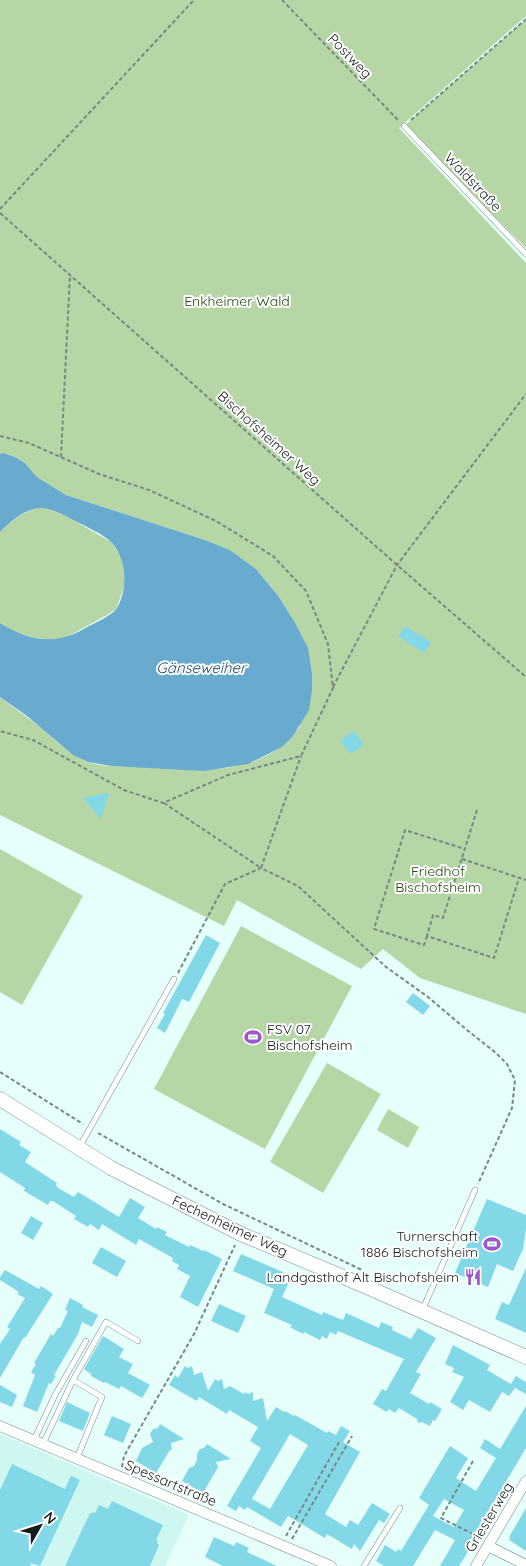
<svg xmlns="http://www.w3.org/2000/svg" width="526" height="1566" font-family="Quicksand,sans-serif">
  <rect width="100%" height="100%" fill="#e6fffb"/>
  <path fill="#cff7f1" d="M0,1434L189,1515L165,1566H0Z"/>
  <path fill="#b6d6a6" d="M0,0H526V16L399,128L526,263V1014L420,978L383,949L361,969L237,900L224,926L0,815V697C13,707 27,717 40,727C54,739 68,753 85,761C101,768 125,766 142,767C199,770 262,779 300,726L294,621L279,597L256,569L230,550L205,540L66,495L37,477L25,463L15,457L0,454Z
    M526,19V248L404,126Z
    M44,507L66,516L111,542L120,555L123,566L125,583L121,596L116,609L107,615L65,638L50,640L35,638L17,633L0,623V532C12,520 26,509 44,507Z
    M0,849L83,896L22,1005L0,992Z
    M241,926L352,986L265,1149L154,1089Z
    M327,1063L381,1094L323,1193L270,1162Z
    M388,1109L419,1127L408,1148L377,1130Z"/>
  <path fill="#69aacf" d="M3,453L15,457L25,463L37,477L66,495L205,540L230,550L256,569L279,597L294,621L308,648L312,674V690L309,710L293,736L282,747L248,764L204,771L111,766L88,762L73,755L27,716L0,697V623C27,640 53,646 82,630C90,625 112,616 117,608C128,589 127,560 112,543C104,534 84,526 73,520C62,514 46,505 34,509C21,512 9,523 0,532V454Z"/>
  <path fill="#83d8e7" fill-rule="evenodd" d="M405,626L431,642L424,653L398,636Z
    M353,731L364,744L351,754L340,741Z
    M109,793L101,819L83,798Z
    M206,935L220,943L189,1002L182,999L165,1033L157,1028L165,1014L163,1013Z
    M413,993L430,1006L423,1015L406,1002Z
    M0,1129L21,1142L19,1145L31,1152L25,1162L57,1183L56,1185L58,1188L74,1197L78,1192L119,1217L130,1198L145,1207L138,1218L156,1229L157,1227L167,1232L165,1235L189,1247L190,1245L203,1251L204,1250L222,1259L198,1307L180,1297L190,1276L177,1269L179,1265L172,1261L173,1258L139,1239L136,1245L102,1224L99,1230L90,1224L88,1227L74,1219L76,1216L53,1201H50L48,1205L24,1191L25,1188L0,1172Z
    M487,1199L526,1215V1229L523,1249L513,1271L497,1264L488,1287L455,1273Z
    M31,1216L43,1223L33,1240L21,1233Z
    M101,1247L126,1261L117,1277L92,1263Z
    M241,1254L292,1276L282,1297L322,1315L323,1312L343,1320L346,1313L379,1328L381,1322L393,1327L392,1330L411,1339L418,1328L436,1338L416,1372L421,1374L410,1393L429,1404L430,1402L442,1409L435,1421L433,1420L430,1426L422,1422L418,1423L417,1419L399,1408L395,1413L389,1409L387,1412L373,1404L382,1389L386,1391L404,1359L338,1331L336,1335L330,1332L327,1339L322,1336L320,1340L304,1332V1334L295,1330L290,1327L292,1325L264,1313L274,1289L233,1271Z
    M526,1268V1333L495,1319L502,1302L509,1305Z
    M5,1270L39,1289L41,1286L53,1294L25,1338L24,1337L0,1378V1344L10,1329L7,1327L25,1298L17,1294L19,1292L0,1280V1277Z
    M70,1298L83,1305L82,1307L98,1315L92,1327L82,1322L78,1334L54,1375L56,1376L51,1384L49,1383L37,1412L23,1406L35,1375L31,1372L36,1364L34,1363L51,1334L53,1336L58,1328H60L68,1311L65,1310Z
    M219,1304L246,1316L238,1333L211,1321Z
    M103,1336L124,1349L119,1357L133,1364L128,1373L150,1385L142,1398L121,1386L119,1389L105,1382L104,1383L91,1376V1374L84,1369Z
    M453,1345L490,1365L487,1370L511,1384L516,1376L526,1382V1394L515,1388L509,1396L502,1392L490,1412L469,1400L463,1410L450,1402L464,1377L452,1372L454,1368L445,1364Z
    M185,1366L188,1368L192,1366L194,1375L202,1372L208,1391L215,1379L218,1381L222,1379L224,1389L230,1386L244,1394L245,1392L248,1394L253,1392V1401L263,1398L267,1421L276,1407L284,1412L285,1411L294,1416L295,1415L327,1433L328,1431L336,1435L341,1426L350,1431L343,1442L360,1452L325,1514L346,1527L350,1520L358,1525L372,1503L390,1514L384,1523L379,1520L360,1551L354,1544L352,1549L327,1534L325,1538L288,1516L281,1527L247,1507L245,1510L239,1506L236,1511L227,1506L261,1448L250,1441L258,1427L229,1410L227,1414L199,1397L197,1401L169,1385L175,1375L178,1378ZM290,1434L308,1445L270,1509L252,1499Z
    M0,1385L17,1395L12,1407L0,1402Z
    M67,1402L90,1413L83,1431L59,1421Z
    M526,1406V1448L473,1537L476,1539L459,1566H440L455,1540L435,1530L413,1566H384L376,1561L385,1545L396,1552L398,1549L401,1551L429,1505L419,1498L450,1446L468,1458L456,1478L476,1491L496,1458L480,1448L485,1439L500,1449ZM444,1499L464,1510L454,1527L433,1516Z
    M112,1416L131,1424L123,1443L104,1435Z
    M160,1424L184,1439L171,1443L172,1450H170L156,1473L136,1461L142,1448L153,1442L150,1434L153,1429L158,1428Z
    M207,1444L231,1459L216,1462L218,1467L203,1493L182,1481L189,1468L194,1466L197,1460V1454L200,1449L204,1448Z
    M12,1464L65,1489L71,1476L80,1480L40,1566L31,1563L30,1566H0V1490Z
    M112,1501L163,1525L156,1540L158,1541L157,1543L159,1545L150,1566H65L90,1513L92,1514L93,1512L95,1513L99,1505L108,1509Z
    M526,1508V1551L509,1540L510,1538L509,1537Z
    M214,1537L234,1546L236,1542L249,1548L247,1552L277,1566H223L205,1557Z"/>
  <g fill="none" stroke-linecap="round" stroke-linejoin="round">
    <g stroke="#728e8a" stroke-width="6">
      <path id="lane" d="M404,126L526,254
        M80,1146L174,979
        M422,1311L475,1190
        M73,1380L106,1322L138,1341
        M34,1440L55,1395L86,1341
        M43,1444L73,1380L102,1397L77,1458
        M364,1566L400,1508"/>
    </g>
    <g stroke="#728e8a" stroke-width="11">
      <path id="street" d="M0,1426L331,1566
        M488,1546L526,1565
        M476,1566L526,1481"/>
    </g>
    <g stroke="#728e8a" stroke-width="15">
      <path id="secondary" d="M0,1099L111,1168L241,1234L367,1287L526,1357"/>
    </g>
    <path stroke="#778885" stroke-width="2" stroke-dasharray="4 2.5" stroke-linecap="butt" d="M282,0L399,121
      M411,120L526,19
      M0,209L194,0
      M0,213L397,565L526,677
      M0,436L29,443L99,474L149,490L216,521L273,556L306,591L328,644L333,688L301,756L228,775L163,803L124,790L33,740L0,731
      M61,457L70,274
      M333,687L397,565L526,394
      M164,803L261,868L301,756
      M477,810L443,918L433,915L427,936L494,958L519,878
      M462,859L526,880
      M427,936L424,945L374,929L405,830L465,849
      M178,973L225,884L261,868L298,886L386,967L428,997L467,1030L496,1053L507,1064L515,1080L512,1108L478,1184
      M0,1072L83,1124
      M98,1133L223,1204L362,1270
      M473,1461L441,1518L479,1537
      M122,1467L124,1456L194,1334L235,1245
      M286,1536L339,1442
      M292,1539L352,1436"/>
    <use href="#lane" stroke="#fff" stroke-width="5"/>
    <use href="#street" stroke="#fff" stroke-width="10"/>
    <use href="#secondary" stroke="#fff" stroke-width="14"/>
  </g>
  <defs>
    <g id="stadium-bare" transform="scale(1.35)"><path d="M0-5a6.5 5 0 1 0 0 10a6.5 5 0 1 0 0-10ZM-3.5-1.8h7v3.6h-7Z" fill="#9d57cc" stroke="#fff" stroke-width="2.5" paint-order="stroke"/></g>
    <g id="restaurant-bare" transform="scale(1.35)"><path d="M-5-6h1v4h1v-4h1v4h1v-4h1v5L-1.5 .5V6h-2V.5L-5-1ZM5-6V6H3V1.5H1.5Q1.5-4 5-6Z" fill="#9d57cc" stroke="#fff" stroke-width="2.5" paint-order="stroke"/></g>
  </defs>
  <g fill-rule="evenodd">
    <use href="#stadium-bare" x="253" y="1037"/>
    <use href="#stadium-bare" x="492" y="1244"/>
    <use href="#restaurant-bare" x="473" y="1277"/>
  </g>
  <g text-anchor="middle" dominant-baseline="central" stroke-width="4" stroke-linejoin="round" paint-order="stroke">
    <g font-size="14" fill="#131e1c" stroke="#fff">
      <text transform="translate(350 56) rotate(46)">Postweg</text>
      <text transform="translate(473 182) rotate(46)">Waldstraße</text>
      <text transform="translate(269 438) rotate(42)">Bischofsheimer Weg</text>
      <text transform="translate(230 1226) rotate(25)">Fechenheimer Weg</text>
      <text transform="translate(171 1483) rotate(23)">Spessartstraße</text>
      <text transform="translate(489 1517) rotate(-59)">Griesterweg</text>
    </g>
    <g font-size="14" fill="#26480f" stroke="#fff">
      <text x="237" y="301">Enkheimer Wald</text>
      <text x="438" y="871">Friedhof<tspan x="438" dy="16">Bischofsheim</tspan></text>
    </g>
    <g font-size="14" fill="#131e1c" stroke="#fff" text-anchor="end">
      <text x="267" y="1029" text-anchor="start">FSV 07<tspan x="267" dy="16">Bischofsheim</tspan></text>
      <text x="478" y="1236">Turnerschaft<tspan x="478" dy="16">1886 Bischofsheim</tspan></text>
      <text x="459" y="1277">Landgasthof Alt Bischofsheim</text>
    </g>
    <g font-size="15" font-style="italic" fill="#1d506a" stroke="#fff">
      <text x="201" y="667">Gänseweiher</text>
    </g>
  </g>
  <g transform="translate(40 1526) rotate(51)" stroke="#ffffff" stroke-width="4" paint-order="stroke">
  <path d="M0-4L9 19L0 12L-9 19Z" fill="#131e1c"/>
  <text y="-8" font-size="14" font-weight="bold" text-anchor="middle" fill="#131e1c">N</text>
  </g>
</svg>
